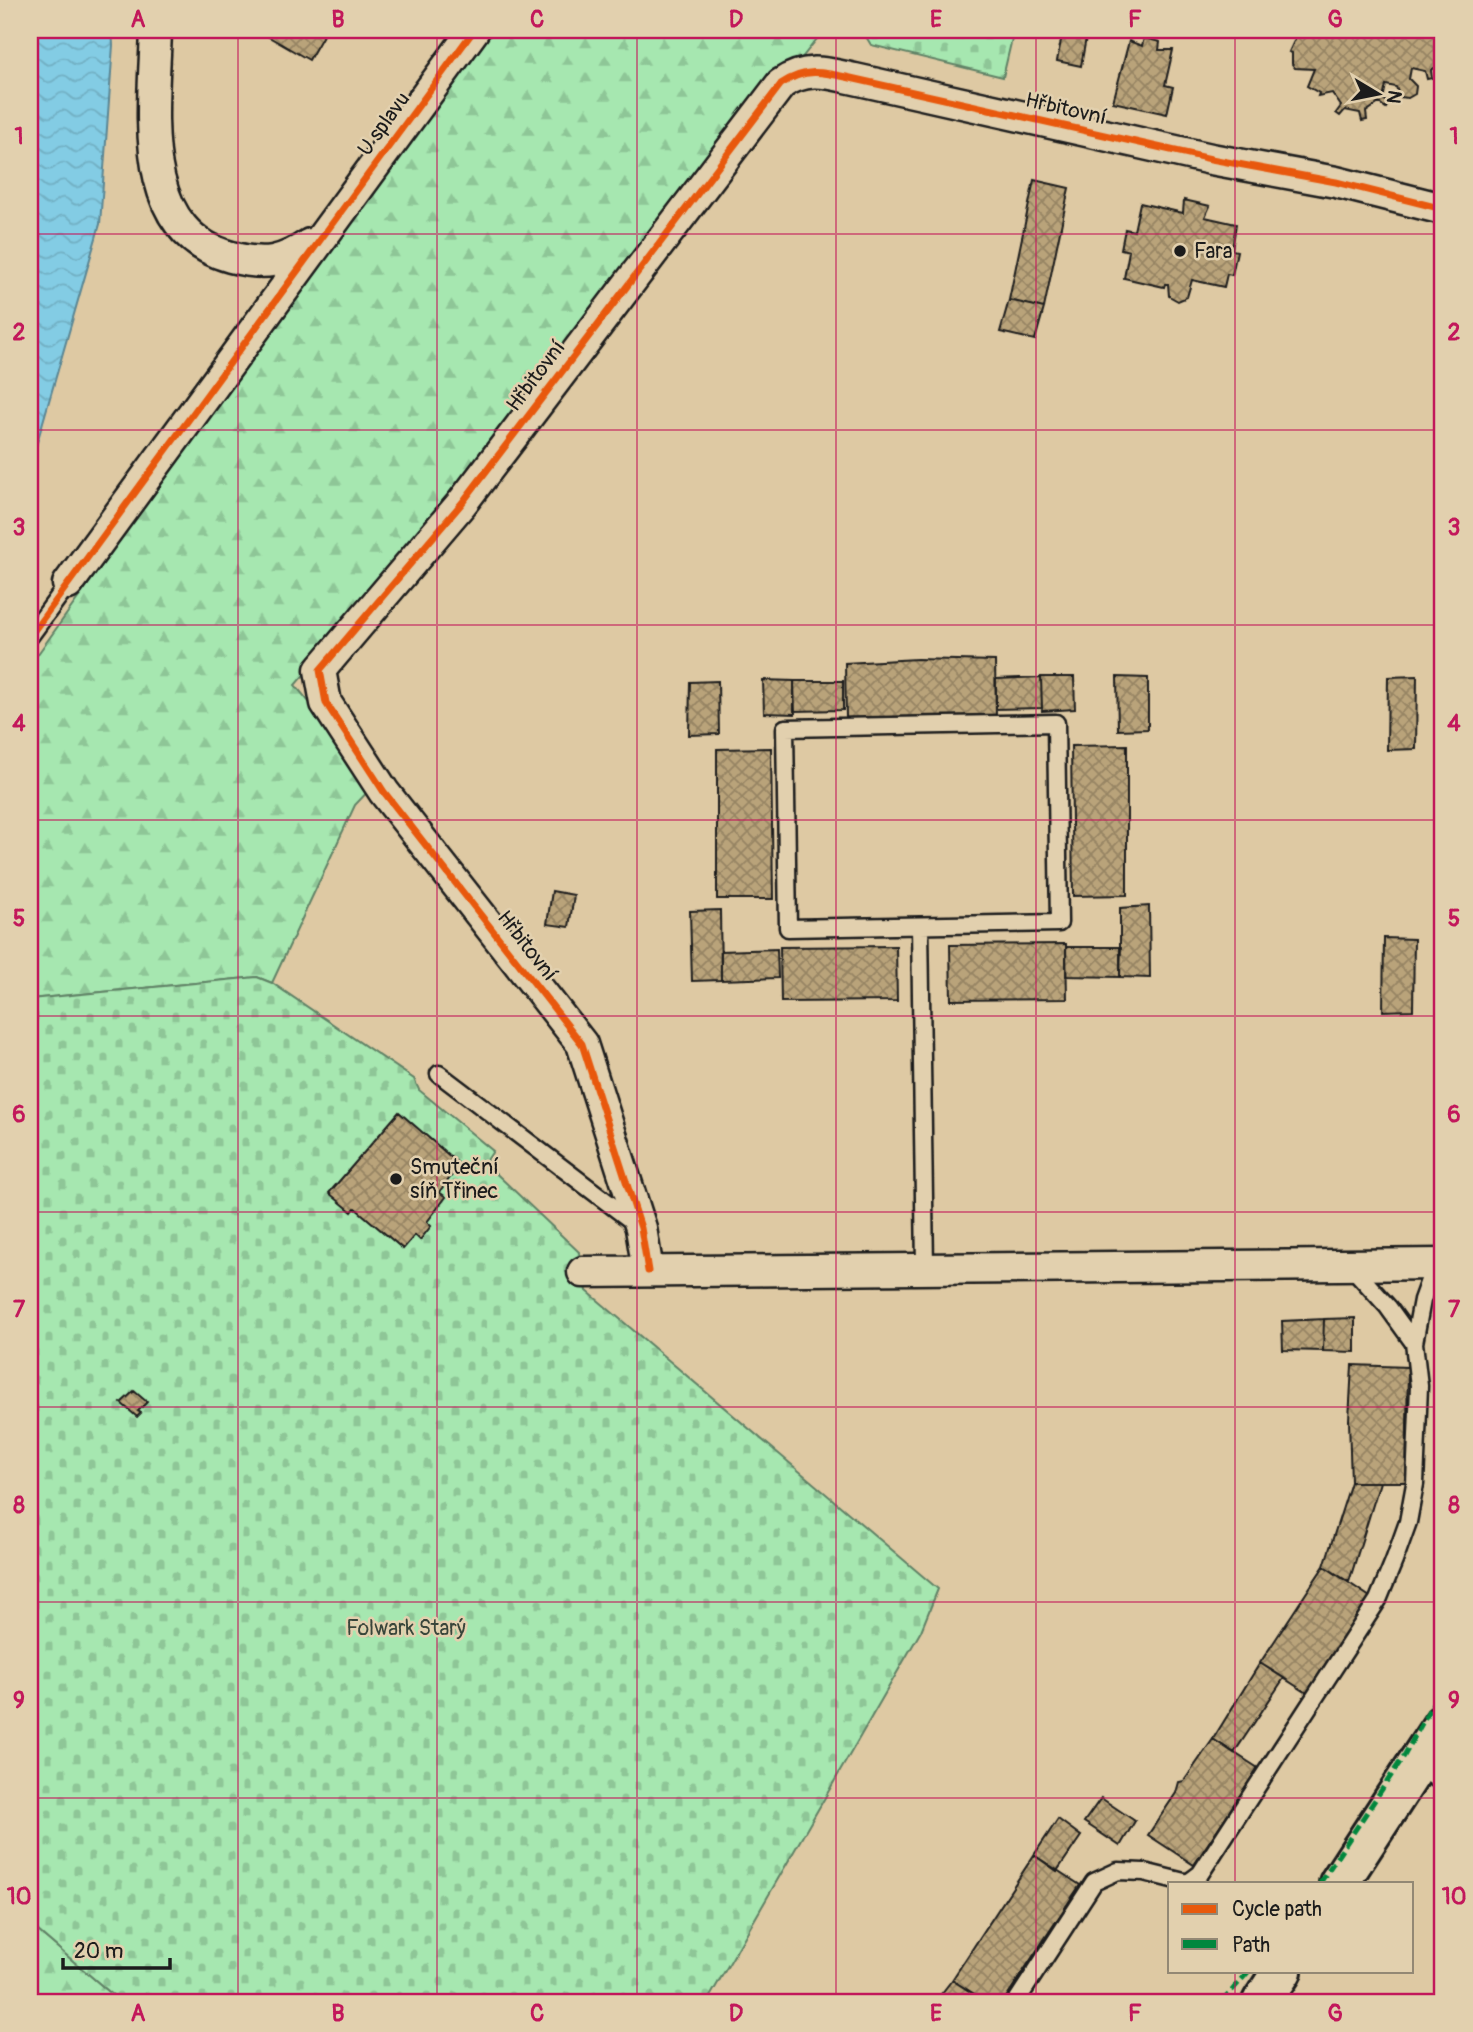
<svg xmlns="http://www.w3.org/2000/svg" width="1473" height="2032" font-family="Pangolin,sans-serif">
  <defs>
    <pattern id="forest-firs" width="22" height="20" patternUnits="userSpaceOnUse" patternTransform="scale(1.75)"><rect width="22" height="20" fill="#a6e7b0"/><path d="M5 1l3.5 6h-7zM16 11l3.5 6h-7z" fill="#8ec697"/></pattern>
    <pattern id="cemetery-stones" width="16" height="16" patternUnits="userSpaceOnUse" patternTransform="scale(1.75)"><rect width="16" height="16" fill="#a6e7b0"/><path d="M2 7V4a2 2 0 0 1 4 0v3zM10 15v-3a2 2 0 0 1 4 0v3z" fill="#8ec697"/></pattern>
    <pattern id="water-waves" width="16" height="10" patternUnits="userSpaceOnUse" patternTransform="scale(1.75)"><rect width="16" height="10" fill="#83cce4"/><path d="M0 5q4-4 8 0t8 0" fill="none" stroke="#71afc3"/></pattern>
    <pattern id="building-cross-hatch" width="8" height="8" patternUnits="userSpaceOnUse" patternTransform="scale(1.75)"><rect width="8" height="8" fill="#b9a37a"/><path d="M0 0l8 8M0 8l8-8" fill="none" stroke="#968463"/></pattern>
  </defs>
  <rect width="100%" height="100%" fill="#dec9a3"/>
  <filter id="ink" filterUnits="userSpaceOnUse"><feTurbulence type="fractalNoise" baseFrequency=".0143" numOctaves="2"/><feDisplacementMap in="SourceGraphic" scale="14" xChannelSelector="R" yChannelSelector="G"/><feConvolveMatrix kernelMatrix="1 2 1 2 8 2 1 2 1" color-interpolation-filters="sRGB"/></filter>
  <g filter="url(#ink)">
    <path fill="url(#forest-firs)" stroke="#618266" stroke-width="2" d="M487,30H824L401,561L295,685L376,783L355,805L272,983L257,977L30,999V665Z
      M30,1924L121,2002H30Z"/>
    <path fill="url(#cemetery-stones)" stroke="#618266" stroke-width="2" d="M862,30H1014L1003,77L871,45Z
      M257,977L272,983L414,1079L419,1090L493,1151L485,1163L579,1252L587,1291L938,1589L921,1631L707,2002H121L30,1924V999Z"/>
    <path fill="url(#water-waves)" stroke="#5a8694" stroke-width="2" d="M30,30H112L113,45L100,224L30,467Z"/>
    <path fill="url(#building-cross-hatch)" stroke="#1c1c1c" stroke-width="2" d="M257,30H326L309,60Z
      M1063,30L1087,32L1081,66L1057,61Z
      M1291,30H1443V62L1431,70L1432,78L1427,79L1425,71L1411,68L1409,79L1416,86L1415,94L1408,98L1400,97L1396,87L1386,85L1383,99L1389,103L1386,108L1379,103L1366,112L1367,120L1362,121L1360,113L1345,110L1340,116L1336,113L1341,106L1332,93L1318,96L1319,93L1307,86L1314,69L1295,68L1292,64V53L1289,52L1295,39Z
      M1144,38L1160,42L1159,50H1173L1165,85L1173,87L1167,114L1113,102L1129,41L1142,46Z
      M1034,180L1069,188L1044,308L1009,300Z
      M1184,200L1210,206L1205,217L1236,224L1232,250L1237,251L1232,275L1227,274L1224,287L1192,280L1187,297L1178,301L1169,296L1168,284H1165L1164,287L1124,278L1129,251L1121,249L1125,229L1134,231L1140,203L1183,213Z
      M1009,300L1044,308L1035,340L1000,332Z
      M917,659L995,661L996,716L846,718L845,663Z
      M1417,676L1416,749L1387,750L1388,677Z
      M1041,677L1042,708L996,709V679Z
      M1041,677H1074L1075,709L1042,711Z
      M1117,677L1148,678V729L1118,730Z
      M763,680L794,681L795,714L764,713Z
      M718,681L719,734L689,735L690,682Z
      M794,681H843V710L794,711Z
      M1127,745V895L1073,896L1071,746Z
      M771,748L773,899H717V749Z
      M552,891L574,895L569,927L547,924Z
      M1149,906L1150,978L1120,977V908Z
      M720,910L721,980L692,981L690,911Z
      M1384,938L1414,939L1413,1010L1383,1011Z
      M1066,944L1067,999L951,1000L950,945Z
      M896,946L897,1001L781,1002L780,947Z
      M1066,947H1121L1120,977L1066,976Z
      M777,949L778,978L721,980V951Z
      M399,1112L460,1165L439,1192L446,1197L427,1222L431,1226L420,1240L415,1235L403,1249L355,1208L352,1212L329,1193Z
      M1355,1318V1352L1323,1351L1324,1319Z
      M1324,1319L1323,1351L1283,1350L1282,1321Z
      M1352,1365L1408,1367L1406,1482H1351L1349,1420Z
      M134,1391L147,1402L138,1411L141,1413L137,1417L121,1403Z
      M1351,1482H1380L1349,1582L1324,1566Z
      M1324,1566L1370,1597L1307,1693L1260,1663Z
      M1260,1663L1284,1678L1234,1753L1213,1739Z
      M1213,1739L1258,1768L1194,1865L1148,1835L1176,1793L1179,1782L1184,1781Z
      M1101,1798L1135,1821L1120,1846L1084,1822Z
      M1058,1819L1081,1836L1057,1871L1034,1855Z
      M1034,1855L1080,1885L1003,2002H986L952,1980Z
      M952,1980L976,1995L971,2002H935Z"/>
    <g fill="none" stroke-linecap="round" stroke-linejoin="round">
      <g stroke="#1c1c1c" stroke-width="21">
        <path id="service" d="M30,636L68,584
          M1056,723L1059,923L788,928L785,728Z
          M920,926L925,1267
          M439,1074L636,1224
          M1349,1264L1388,1307L1414,1343
          M1418,1766L1443,1783
          M1016,2002L1094,1882L1118,1871L1144,1872L1188,1883L1200,1874L1378,1600L1394,1561L1408,1522L1415,1484L1419,1386L1414,1343L1422,1300L1435,1264"/>
      </g>
      <g stroke="#1c1c1c" stroke-width="35">
        <path id="minor" d="M156,30C154,108 134,231 231,257C265,266 282,263 310,244
          M68,584L474,30
          M648,1271L641,1228L582,1044L384,792L326,703L320,670L462,503L781,84C807,66 827,73 855,79L1211,159L1336,182L1443,209
          M583,1272L1443,1264"/>
      </g>
      <g stroke="#1c1c1c" stroke-width="44">
        <path id="tertiary" d="M1339,1883L1443,1724
          M1262,2002L1282,1971"/>
      </g>
      <use href="#service" stroke="#e2d0ae" stroke-width="16"/>
      <use href="#minor" stroke="#e2d0ae" stroke-width="30"/>
      <use href="#tertiary" stroke="#e2d0ae" stroke-width="38"/>
      <path stroke="#00873e" stroke-width="5" stroke-dasharray="10 5" stroke-linecap="butt" d="M1320,1883L1404,1756L1443,1685
        M1222,2002L1249,1971"/>
      <g stroke="#e2d0ae" stroke-width="11">
        <path id="cycleway" d="M30,636L474,30
          M648,1271L641,1228L582,1044L384,792L326,703L320,670L462,503L781,84C807,66 827,73 855,79L1211,159L1336,182L1443,209"/>
      </g>
      <use href="#cycleway" stroke="#e8590c" stroke-width="7"/>
    </g>
  </g>
  <path fill="none" stroke="#c2185b" stroke-width="2" stroke-opacity="0.55" d="M238,30V2002M437,30V2002M637,30V2002M836,30V2002M1036,30V2002M1235,30V1883M30,234H1443M30,430H1443M30,625H1443M30,820H1443M30,1016H1443M30,1212H1443M30,1407H1443M30,1602H1443M30,1798H1443M1235,1971V2002"/>
  <g fill="#1c1c1c" stroke="#e2d0ae" stroke-width="2.5">
    <circle cx="1180" cy="251" r="7"/>
    <circle cx="396" cy="1179" r="7"/>
  </g>
  <g text-anchor="middle" dominant-baseline="central" stroke-width="5" stroke-linejoin="round" paint-order="stroke">
    <g font-size="21" fill="#1c1c1c" stroke="#e2d0ae">
      <text transform="translate(1066 109) rotate(13)">Hřbitovní</text>
      <text transform="translate(384 124) rotate(-54)">U splavu</text>
      <text transform="translate(536 376) rotate(-53)">Hřbitovní</text>
      <text transform="translate(527 946) rotate(52)">Hřbitovní</text>
    </g>
    <g font-size="21" fill="#1c1c1c" stroke="#e2d0ae" text-anchor="start">
      <text x="1194" y="251">Fara</text>
      <text x="410" y="1167">Smuteční<tspan x="410" dy="24">síň Třinec</tspan></text>
    </g>
    <g font-size="21" fill="#38453a" stroke="#e2d0ae">
      <text x="406" y="1628">Folwark Starý</text>
    </g>
  </g>
  <rect width="1473" height="2032" fill="none" stroke="#e2d0ae" stroke-width="77"/>
  <rect x="1168" y="1882" width="245" height="91" fill="#e2d0ae" stroke="#938874" stroke-width="2"/>
  <rect x="1182" y="1904" width="35" height="10" fill="#e8590c" stroke="#938874" stroke-width="2"/>
  <text x="1232" y="1916" font-size="21" fill="#1c1c1c">Cycle path</text>
  <rect x="1182" y="1939" width="35" height="10" fill="#00873e" stroke="#938874" stroke-width="2"/>
  <text x="1232" y="1952" font-size="21" fill="#1c1c1c">Path</text>
  <g transform="translate(1378 94) rotate(100)" stroke="#e2d0ae" stroke-width="5" paint-order="stroke">
  <path d="M0-5L12 26L0 18L-12 26Z" fill="#1c1c1c"/>
  <text y="-10" font-size="19" font-weight="bold" text-anchor="middle" fill="#1c1c1c">N</text>
  </g>
  <path d="M63 1958v10h107v-10" fill="none" stroke="#1c1c1c" stroke-width="3.5"/>
  <text x="74" y="1958" font-size="21" fill="#1c1c1c" stroke="#e2d0ae" stroke-width="5" paint-order="stroke">20 m</text>
  <rect x="38" y="38" width="1396" height="1956" fill="none" stroke="#c2185b" stroke-width="2.5"/>
  <g font-size="23" text-anchor="middle" font-weight="bold" fill="#c2185b">
    <text x="138" y="27">A</text>
    <text x="338" y="27">B</text>
    <text x="537" y="27">C</text>
    <text x="736" y="27">D</text>
    <text x="936" y="27">E</text>
    <text x="1135" y="27">F</text>
    <text x="1335" y="27">G</text>
    <text x="19" y="144">1</text>
    <text x="1454" y="144">1</text>
    <text x="19" y="340">2</text>
    <text x="1454" y="340">2</text>
    <text x="19" y="535">3</text>
    <text x="1454" y="535">3</text>
    <text x="19" y="731">4</text>
    <text x="1454" y="731">4</text>
    <text x="19" y="926">5</text>
    <text x="1454" y="926">5</text>
    <text x="19" y="1122">6</text>
    <text x="1454" y="1122">6</text>
    <text x="19" y="1317">7</text>
    <text x="1454" y="1317">7</text>
    <text x="19" y="1513">8</text>
    <text x="1454" y="1513">8</text>
    <text x="19" y="1708">9</text>
    <text x="1454" y="1708">9</text>
    <text x="19" y="1904">10</text>
    <text x="1454" y="1904">10</text>
    <text x="138" y="2021">A</text>
    <text x="338" y="2021">B</text>
    <text x="537" y="2021">C</text>
    <text x="736" y="2021">D</text>
    <text x="936" y="2021">E</text>
    <text x="1135" y="2021">F</text>
    <text x="1335" y="2021">G</text>
  </g>
</svg>
